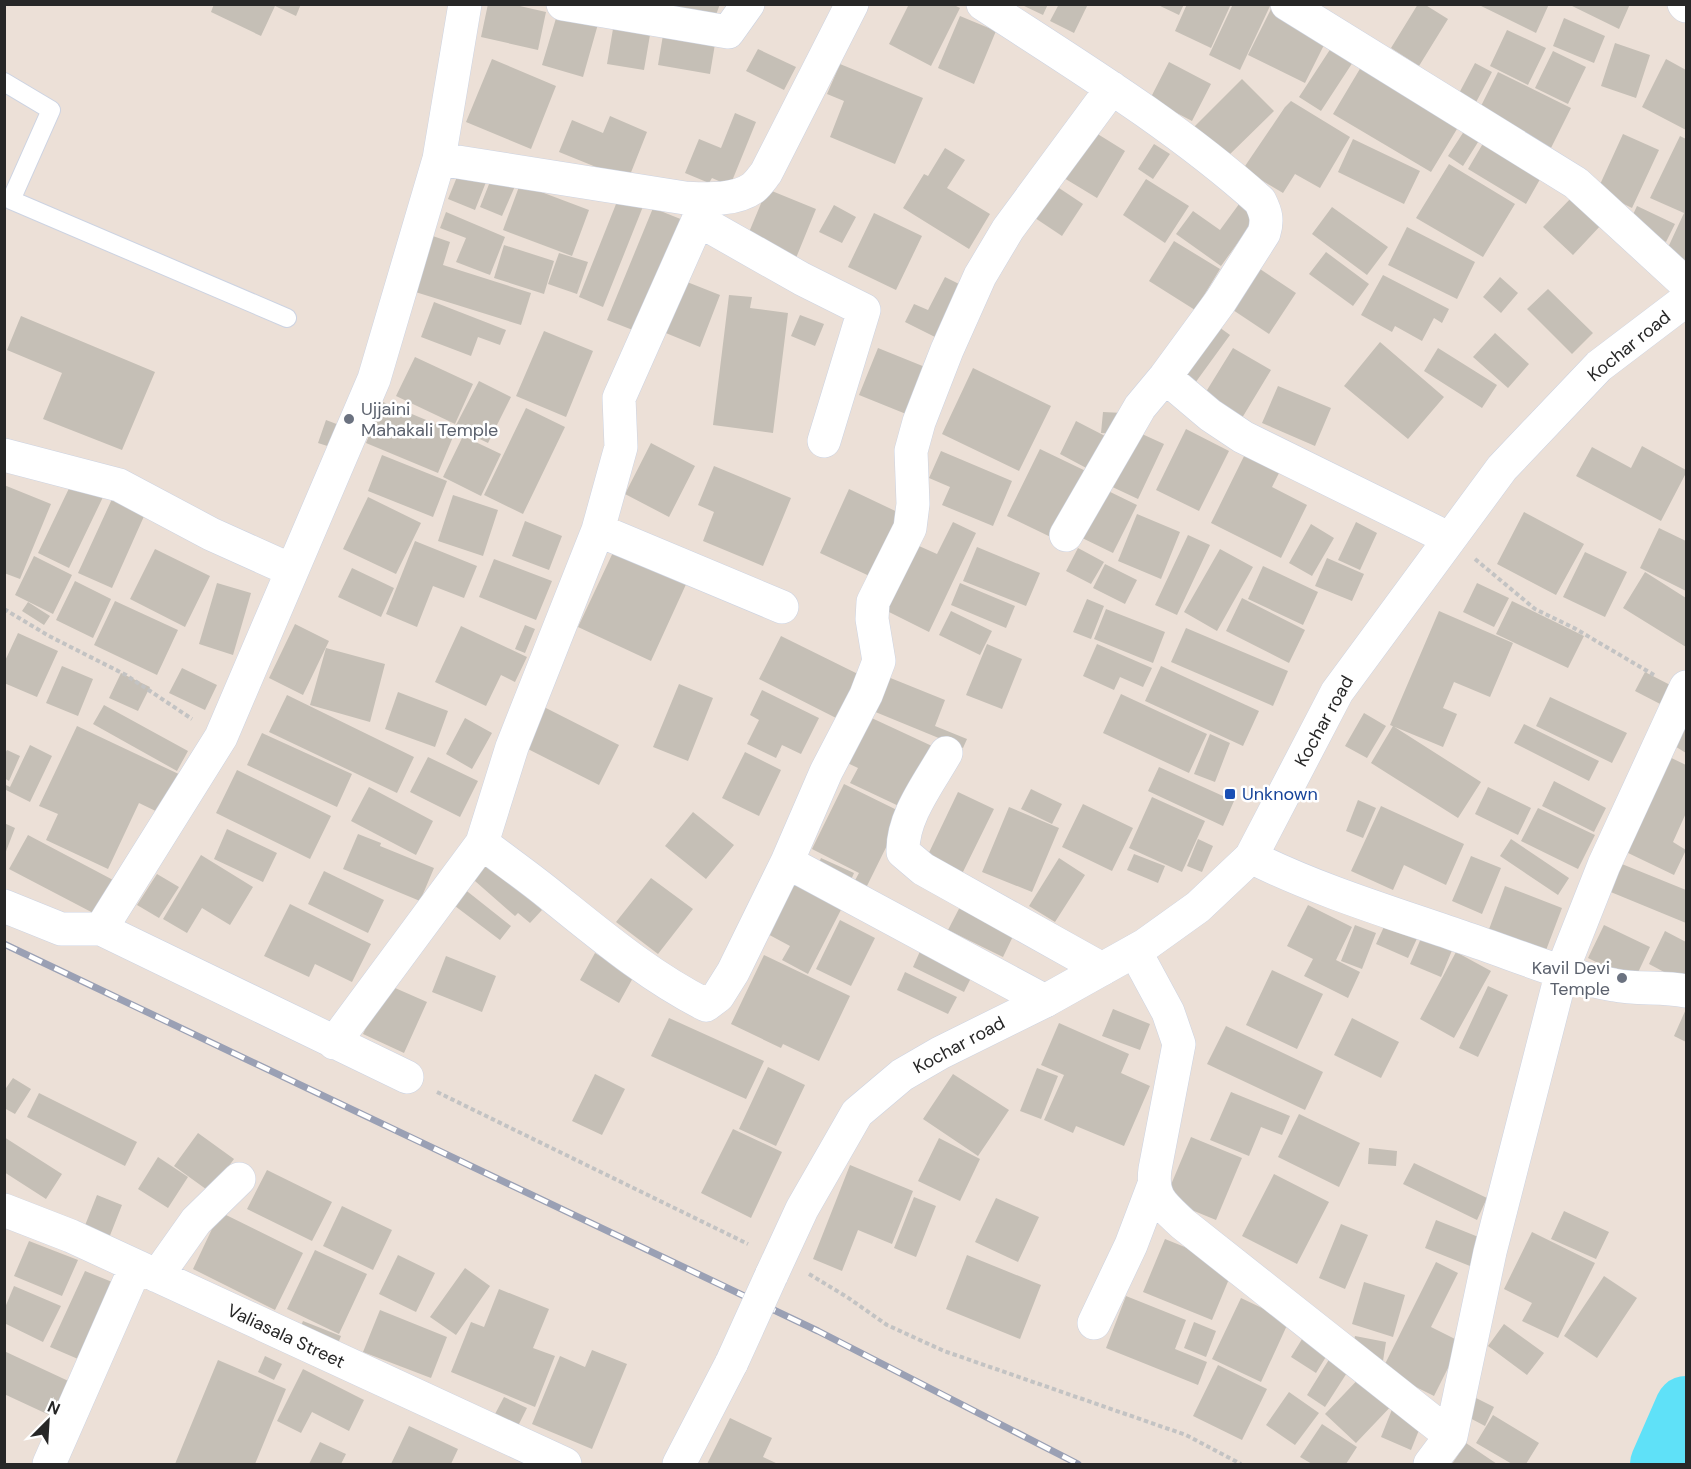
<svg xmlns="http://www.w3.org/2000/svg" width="1691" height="1469" font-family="'DM Sans',sans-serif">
  <rect width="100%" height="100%" fill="#ece0d7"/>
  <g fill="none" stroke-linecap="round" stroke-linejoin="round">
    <path stroke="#5fe1f8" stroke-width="62" d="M1661,1464L1686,1407"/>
  </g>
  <path fill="#c5bfb6" d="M214,4H301L296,16L275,6L261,36L211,12Z
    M488,4H511L546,12L538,50L481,37Z
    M678,4H720L713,23L676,9Z
    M909,4H952L960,8L931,66L889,44Z
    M1020,4H1048L1043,15Z
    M1059,4H1088L1074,33L1050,21Z
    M1156,4H1184L1179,15Z
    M1187,4H1231L1211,48L1175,31Z
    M1233,4H1266L1270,6L1240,70L1209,55Z
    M1418,4H1424L1448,19L1419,66L1391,48Z
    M1477,4H1549L1536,33Z
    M1568,4H1630L1619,29Z
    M560,5L600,17L583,77L542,65Z
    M1271,9L1328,37L1305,83L1248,55Z
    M960,16L996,31L974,84L938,68Z
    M1564,18L1605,36L1594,63L1553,46Z
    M614,23L651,29L644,70L607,64Z
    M664,29L716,38L710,74L658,65Z
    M1507,30L1546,48L1528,85L1490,66Z
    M1615,43L1650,55L1636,98L1601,86Z
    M1331,48L1353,62L1321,111L1299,97Z
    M758,49L796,67L784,90L746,71Z
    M1553,51L1586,67L1568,104L1535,88Z
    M492,59L556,86L531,149L466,122Z
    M1666,59L1686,70V130L1642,107Z
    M1169,62L1211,84L1192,121L1150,99Z
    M1475,63L1492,72L1473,108L1456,99Z
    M840,64L923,98L895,164L830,137L844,101L827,94Z
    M1361,67L1460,124L1431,172L1333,114Z
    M1498,72L1571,108L1549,152L1476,116Z
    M1242,79L1274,111L1225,159L1193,128Z
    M1291,101L1350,137L1320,188L1295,174L1283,193L1243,169L1285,107Z
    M735,113L756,122L730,186L712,178L709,183L685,173L699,139L721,148Z
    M610,116L647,132L628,180L559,152L572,120L603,133Z
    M1470,122L1485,131L1463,166L1448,156Z
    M1088,128L1125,151L1097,198L1059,175Z
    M1623,134L1659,150L1632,208L1597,191Z
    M1680,136L1686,139L1685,263L1665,254L1684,213L1650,198Z
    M1353,139L1420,171L1404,204L1338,172Z
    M1485,140L1543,174L1526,204L1468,169Z
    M1154,144L1170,154L1153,179L1138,169Z
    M945,148L965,160L947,188L990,214L969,249L903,208L924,174L928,176Z
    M1449,164L1515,204L1483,257L1416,218Z
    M461,167L488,177L475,210L448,199Z
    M493,174L516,184L502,216L480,207Z
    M1146,179L1189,206L1165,243L1123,215Z
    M1050,182L1083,204L1062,236L1029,214Z
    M520,184L589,210L572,256L503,230Z
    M767,189L816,209L796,258L747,237Z
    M620,194L644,204L603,307L579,297Z
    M1573,196L1602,224L1573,255L1543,227Z
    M1242,200L1260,212L1221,266L1176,234L1193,211L1220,230Z
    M834,205L856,217L842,243L819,232Z
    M1637,206L1675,224L1666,242L1629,223Z
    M1332,207L1388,247L1367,275L1312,234Z
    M653,208L688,222L643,334L607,320Z
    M446,212L505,237L490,275L456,262L466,238L440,228Z
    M874,213L922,236L896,290L848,267Z
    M1407,227L1475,262L1457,299L1388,265Z
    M427,234L450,242L443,265L531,293L521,325L409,290Z
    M1174,241L1220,269L1195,310L1149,281Z
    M504,245L554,261L544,294L494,278Z
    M1326,252L1369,284L1353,306L1309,274Z
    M559,253L588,262L577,294L548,284Z
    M1260,269L1296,293L1269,334L1233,310Z
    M1383,275L1449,309L1442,323L1434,318L1422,341L1395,326L1392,332L1361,315Z
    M945,277L967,288L941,340L905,322L914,304L928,310Z
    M1500,277L1518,293L1501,313L1483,297Z
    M677,278L720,295L700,347L656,329Z
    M1548,289L1593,333L1572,354L1527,309Z
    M729,295L752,297L750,308L788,313L773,433L713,425Z
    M434,302L506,330L500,345L478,337L471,356L421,337Z
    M800,315L824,324L815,346L791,336Z
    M21,316L155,372L122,450L43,419L62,373L7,350Z
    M1212,322L1230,335L1190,390L1172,377Z
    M544,331L593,351L566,417L516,396Z
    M1495,333L1529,364L1508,388L1473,357Z
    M1380,342L1444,397L1408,439L1344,386Z
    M878,348L930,369L911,416L859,395Z
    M1233,348L1271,370L1242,418L1204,395Z
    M1438,348L1497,385L1482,408L1424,371Z
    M415,357L473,384L455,424L396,396Z
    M973,368L1051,406L1019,471L942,434Z
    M479,381L511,397L488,443L455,427Z
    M1278,386L1331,408L1315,446L1262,423Z
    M383,402L455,432L438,473L366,443Z
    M526,408L565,427L523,514L484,495Z
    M1103,412L1123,413L1122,434L1101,433Z
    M326,420L347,428L340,450L318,443Z
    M1076,421L1107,437L1090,470L1060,454Z
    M1131,429L1164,444L1138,499L1106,484Z
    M1186,429L1229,451L1199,511L1156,490Z
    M463,436L501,454L481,496L443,477Z
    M651,443L695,466L669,517L625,494Z
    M1642,446L1686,470V473L1661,521L1576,476L1592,447L1631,468Z
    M1248,448L1283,465L1272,487L1307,505L1281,558L1211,523Z
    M1040,449L1092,474L1059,541L1007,516Z
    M941,451L1012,481L993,526L942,505L950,487L929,478Z
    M382,455L447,481L433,517L368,491Z
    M714,466L791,498L763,566L703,541L714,512L698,505Z
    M73,480L104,495L69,568L38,553Z
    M4,485L51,504L20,579L4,573Z
    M1100,487L1137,505L1113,553L1076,535Z
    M849,489L908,517L878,580L820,553Z
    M453,495L498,510L483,556L438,541Z
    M368,497L421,523L396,574L343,549Z
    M112,499L145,514L112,588L78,573Z
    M1524,512L1584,544L1556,595L1497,564Z
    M1137,514L1180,532L1161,579L1118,561Z
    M525,521L562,536L549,570L512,556Z
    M953,522L976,533L929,632L879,607L910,542L937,554Z
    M1356,522L1377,533L1360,570L1338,560Z
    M1311,524L1334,538L1312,576L1289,563Z
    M1659,528L1686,541V591L1640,568Z
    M1188,535L1210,545L1177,615L1155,605Z
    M415,541L477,566L464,598L433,586L417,627L386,614Z
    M616,546L688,580L651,661L578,627Z
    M977,547L1040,573L1026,606L963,581Z
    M1078,548L1104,562L1091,584L1066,571Z
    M155,549L210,576L185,627L130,599Z
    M1220,549L1253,567L1217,631L1184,612Z
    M1585,552L1627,572L1605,617L1563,597Z
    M34,556L72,575L53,614L15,595Z
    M1327,558L1364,574L1352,601L1315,586Z
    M494,559L552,581L536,620L479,597Z
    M1105,564L1137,580L1125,604L1093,588Z
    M1263,566L1318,592L1303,625L1248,599Z
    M352,568L394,588L381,617L338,597Z
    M1645,572L1686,598V647L1623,608Z
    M75,581L111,599L93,638L56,620Z
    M217,583L251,593L233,655L199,644Z
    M960,583L1015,606L1006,628L951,605Z
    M1477,583L1509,598L1494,627L1463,612Z
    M1242,598L1305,630L1289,663L1226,631Z
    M1087,599L1104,606L1091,639L1073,632Z
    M115,601L178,630L157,675L94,645Z
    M1512,601L1584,636L1568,668L1496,634Z
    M28,602L50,616L44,625L22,611Z
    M1106,609L1165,632L1153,663L1094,639Z
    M951,611L992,631L980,655L939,635Z
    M1439,611L1513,643L1490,697L1454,682L1443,708L1457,714L1443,747L1390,725Z
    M295,624L329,641L303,695L269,678Z
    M525,625L535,629L525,653L515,649Z
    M461,626L527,657L515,682L501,675L486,706L435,682Z
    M1186,628L1288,671L1273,706L1171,662Z
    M18,633L58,651L37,697L4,683V663Z
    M781,636L864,677L842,721L759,679Z
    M987,644L1022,659L1002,709L966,695Z
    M1097,644L1152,668L1143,687L1120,677L1114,690L1083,676Z
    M326,648L385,664L370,722L310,705Z
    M62,666L93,679L78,716L46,703Z
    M1161,666L1259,711L1243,746L1145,701Z
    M182,668L217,685L205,710L169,693Z
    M1645,672L1676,688L1666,707L1635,691Z
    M121,673L150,687L138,711L109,698Z
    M888,677L945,700L935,726L967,739L963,748L873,711Z
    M679,684L713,698L688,761L653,747Z
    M762,690L819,718L801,754L782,745L776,758L747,744L759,720L750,715Z
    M398,692L448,711L435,747L385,729Z
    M1121,694L1207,734L1189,773L1103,733Z
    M287,695L414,757L397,793L269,732Z
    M1550,697L1627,733L1612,763L1536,726Z
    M104,705L188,751L177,771L93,724Z
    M540,705L619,745L599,785L520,745Z
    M1364,713L1386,726L1367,758L1345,746Z
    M863,714L932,746L903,808L850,783L858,768L841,760Z
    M465,718L492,733L472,769L446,754Z
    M1686,723V753L1673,745Z
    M1524,724L1599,761L1589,781L1514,743Z
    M77,726L185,777L166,816L139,803L108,869L46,840L58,814L39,806Z
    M1393,726L1481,782L1458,818L1371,763Z
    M262,733L352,774L337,807L247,765Z
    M1210,734L1230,743L1215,782L1194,774Z
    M30,745L52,756L30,802L4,789V784L10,787Z
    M7,750L20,756L9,781L4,778V755Z
    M745,752L781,770L759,816L722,798Z
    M1659,752L1686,765V813L1673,842L1686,850L1674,875L1626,852Z
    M428,757L478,781L460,817L410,792Z
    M1159,767L1234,801L1223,826L1148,791Z
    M237,770L331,816L310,859L216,813Z
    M1554,781L1606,808L1594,832L1542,806Z
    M844,784L903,813L865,890L853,884L859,873L812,849Z
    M369,787L433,821L416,855L351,821Z
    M1488,787L1531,808L1518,835L1475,814Z
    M1031,789L1062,804L1052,824L1021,809Z
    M958,792L994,809L959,880L924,863Z
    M1152,797L1205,821L1182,872L1129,848Z
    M1358,800L1376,808L1363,838L1346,831Z
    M1083,804L1133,828L1112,871L1062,847Z
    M1381,806L1464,844L1446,885L1404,865L1393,890L1351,871Z
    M1009,807L1059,828L1032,892L982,872Z
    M1538,808L1595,835L1578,869L1521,841Z
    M693,812L734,845L706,879L665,846Z
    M4,823L15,828L5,854H4Z
    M227,829L277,853L263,882L214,859Z
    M358,834L381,843L380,846L434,868L420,901L343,869Z
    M28,835L115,881L97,915L9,869Z
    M1198,839L1213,846L1202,872L1187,866Z
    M1511,839L1569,878L1558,895L1500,856Z
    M1134,854L1165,866L1158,883L1127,870Z
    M201,855L253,887L230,925L202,908L187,933L163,919Z
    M482,856L542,910L530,923L518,913L515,916L467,874Z
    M1471,856L1501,868L1482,914L1452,901Z
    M821,858L854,873L848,887L815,872Z
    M1059,858L1085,875L1055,922L1029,906Z
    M1612,860L1686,890V923L1601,888Z
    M324,871L384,900L368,933L308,904Z
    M789,873L845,902L808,974L782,960L790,946L760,930Z
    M157,874L179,887L159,918L137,905Z
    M651,878L693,909L658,954L616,922Z
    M1505,886L1562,908L1545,953L1488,932Z
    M463,888L511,926L500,940L451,903Z
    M964,899L1018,926L1003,957L948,930Z
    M290,904L371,944L352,982L315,964L309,977L264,956Z
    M1308,905L1352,927L1336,960L1360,972L1348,998L1304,976L1313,959L1287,946Z
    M1388,918L1420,932L1408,958L1376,944Z
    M840,920L875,938L851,986L816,969Z
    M1355,925L1376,933L1362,969L1341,961Z
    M1604,925L1650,947L1634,981L1588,958Z
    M1665,931L1686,942V975L1683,982L1649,964Z
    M1422,936L1453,948L1441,977L1410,964Z
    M921,949L973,974L964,992L913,967Z
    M1456,952L1491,971L1454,1038L1420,1019Z
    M595,953L634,976L619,1003L580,980Z
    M764,955L850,996L819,1061L783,1044L781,1048L731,1024Z
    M446,956L496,976L482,1012L432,992Z
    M1272,970L1323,994L1297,1049L1246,1025Z
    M905,972L957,997L948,1014L897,990Z
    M386,984L427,1002L404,1053L363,1034Z
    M1488,986L1508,995L1478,1057L1459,1048Z
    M1113,1009L1150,1024L1140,1050L1102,1036Z
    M1686,1009V1042L1674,1036Z
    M669,1018L764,1061L746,1099L651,1056Z
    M1352,1018L1399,1042L1381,1078L1334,1055Z
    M1059,1023L1129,1054L1121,1073L1150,1086L1124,1146L1076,1126L1073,1133L1044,1120L1064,1075L1041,1065Z
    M1226,1026L1323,1072L1305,1110L1207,1064Z
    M768,1067L805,1085L776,1146L739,1129Z
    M1037,1068L1058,1076L1041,1119L1020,1111Z
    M595,1074L625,1089L602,1135L572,1121Z
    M953,1074L1009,1110L978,1156L923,1119Z
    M13,1078L31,1089L15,1114L4,1108V1091Z
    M1231,1092L1290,1116L1282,1135L1261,1127L1249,1156L1210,1140Z
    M39,1093L137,1142L125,1166L27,1117Z
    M1299,1114L1360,1143L1339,1187L1278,1157Z
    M733,1129L782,1152L751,1218L701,1193Z
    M198,1133L234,1159L210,1192L174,1166Z
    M4,1137L62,1174L46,1199L4,1172Z
    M1191,1137L1242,1158L1216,1220L1165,1199Z
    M939,1138L980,1159L960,1201L918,1181Z
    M1369,1148L1397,1151L1396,1166L1368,1164Z
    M158,1157L188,1177L168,1208L138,1189Z
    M1414,1163L1487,1198L1477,1220L1403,1184Z
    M850,1165L913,1191L892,1244L858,1230L842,1271L813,1259Z
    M267,1170L332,1202L312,1241L247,1209Z
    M1274,1174L1329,1202L1297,1264L1242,1236Z
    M97,1195L122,1205L109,1238L84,1228Z
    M914,1197L936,1206L916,1257L894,1248Z
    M996,1198L1039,1217L1018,1262L975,1242Z
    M342,1206L392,1230L373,1270L323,1246Z
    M1564,1211L1609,1232L1596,1259L1551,1239Z
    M220,1212L303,1253L275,1310L193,1269Z
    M1436,1220L1481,1238L1470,1266L1425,1248Z
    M1341,1224L1368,1235L1345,1289L1319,1278Z
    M1532,1232L1595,1263L1558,1338L1522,1321L1532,1303L1504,1289Z
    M1165,1239L1234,1267L1212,1320L1143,1292Z
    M29,1241L78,1260L62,1296L14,1276Z
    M315,1250L367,1274L339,1334L287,1309Z
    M398,1255L435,1273L416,1312L379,1294Z
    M967,1255L1041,1285L1020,1339L946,1309Z
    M1436,1262L1458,1273L1431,1327L1461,1342L1434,1396L1382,1370Z
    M465,1268L490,1286L456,1335L430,1317Z
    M85,1271L122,1286L85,1362L50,1347Z
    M1604,1276L1637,1298L1597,1358L1564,1336Z
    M1364,1282L1405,1295L1393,1337L1352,1324Z
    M14,1286L61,1306L43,1342L4,1323V1310Z
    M499,1289L549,1309L533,1348L555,1356L535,1407L451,1372L471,1322L484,1327Z
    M1126,1296L1186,1320L1175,1349L1207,1362L1198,1385L1106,1348Z
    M1241,1298L1289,1321L1261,1382L1212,1359Z
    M380,1310L447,1337L431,1378L363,1352Z
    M303,1321L341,1336L335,1351L297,1336Z
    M1194,1322L1216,1331L1206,1357L1184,1348Z
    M1504,1324L1544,1353L1527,1375L1488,1346Z
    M1307,1331L1332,1347L1316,1373L1291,1357Z
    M1355,1336L1386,1342L1383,1361L1351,1354Z
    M592,1350L627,1364L592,1449L532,1424L560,1356L585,1367Z
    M4,1351L77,1385L60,1420L4,1394Z
    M1333,1353L1352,1365L1325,1407L1307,1395Z
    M265,1356L282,1364L274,1380L258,1372Z
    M218,1360L286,1389L255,1464H175Z
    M1218,1365L1267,1389L1242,1440L1193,1416Z
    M303,1369L364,1400L349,1431L312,1412L301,1433L277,1421Z
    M1365,1372L1396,1401L1356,1443L1325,1414Z
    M1289,1392L1319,1413L1295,1445L1266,1425Z
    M504,1397L527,1408L518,1426L495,1414Z
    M1476,1398L1494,1407L1485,1426L1466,1416Z
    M1393,1407L1423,1420L1411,1450L1381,1437Z
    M1493,1415L1539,1443L1526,1464H1512L1476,1443Z
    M730,1418L772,1438L763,1457L778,1464H707Z
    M1322,1424L1357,1447L1346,1464H1312L1300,1457Z
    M409,1426L458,1449L451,1464H391Z
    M320,1442L346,1454L341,1464H309Z
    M1466,1443L1497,1464H1452Z"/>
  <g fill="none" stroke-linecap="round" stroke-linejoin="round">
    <g stroke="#ccd3e2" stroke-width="20">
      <path id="lane" d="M4,82L51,110L11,200L287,318"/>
    </g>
    <g stroke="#ccd3e2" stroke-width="34">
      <path id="street" d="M563,4L728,32L748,4
        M983,4C1078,66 1175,125 1260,201C1266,213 1268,220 1264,233L1220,302L1165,377L1140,407L1066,535
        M1287,4L1576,183L1686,284
        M1684,4L1686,6
        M439,159L685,198C706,199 735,201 753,188C758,184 762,178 766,173L852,4
        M698,220L802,279L864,310L824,441
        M1165,377L1210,415L1243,437L1448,538
        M4,455L119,485L211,534L291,570
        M598,530L782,607
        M946,753C929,783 902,817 903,852L923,869L1102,969
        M482,843L512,747L598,530L621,447L619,398L707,200
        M1251,857C1319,891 1393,913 1465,938C1514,954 1563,976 1614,985C1637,990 1662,986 1686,991
        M787,862L1045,1001
        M4,906L61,929H101L407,1077
        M101,929L221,737L374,379L439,159L465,4
        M1135,951L1168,1012L1179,1044L1155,1169C1151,1198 1163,1205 1183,1224L1451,1436
        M334,1043L482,843C504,860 527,876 548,893C598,933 648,976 706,1005L718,996L733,972L787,862L826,772L866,695L879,661L872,619L873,602L910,528L913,504L911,451L919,422L947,350L980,276L1008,229L1112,88
        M4,1210L71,1236L565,1464
        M157,1276L196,1221L239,1179
        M1094,1323L1131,1245L1153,1187
        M49,1464L136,1266
        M1430,1464L1451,1436L1490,1252L1562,971L1604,865L1686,687"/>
    </g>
    <g stroke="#ccd3e2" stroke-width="34">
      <path id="secondary" d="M771,1276L802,1209L857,1113L902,1075L940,1053L1045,1001L1145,945L1198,907L1251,857L1337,692L1502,468L1599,366L1686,300
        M679,1464L732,1362"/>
    </g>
    <path stroke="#c3c3c3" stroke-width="4" stroke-dasharray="4.5 3" stroke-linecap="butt" d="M1475,559L1535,609L1574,628L1654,675
      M4,609L49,636L126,675L192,719
      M437,1092L748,1244
      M809,1274L847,1297L887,1325L944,1351L1186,1435L1241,1464"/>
    <use href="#lane" stroke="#fff" stroke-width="18"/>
    <use href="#street" stroke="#fff" stroke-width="33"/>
    <use href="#secondary" stroke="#fff" stroke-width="33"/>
    <g stroke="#9aa0b4" stroke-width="7">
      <path id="rail" d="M4,944L818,1331L1078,1464"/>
    </g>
    <use href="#rail" stroke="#fff" stroke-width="4.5" stroke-dasharray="14" stroke-linecap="butt"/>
    <g stroke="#ccd3e2" stroke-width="34" stroke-linecap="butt">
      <path id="secondary-bridge" d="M732,1362L771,1276"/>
    </g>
    <use href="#secondary-bridge" stroke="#fff" stroke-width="33"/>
  </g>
  <g fill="#6b7280" stroke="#fff" stroke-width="2">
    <circle cx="349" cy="419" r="6"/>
    <circle cx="1622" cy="978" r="6"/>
  </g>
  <rect fill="#1a4fb4" stroke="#fff" stroke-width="2" x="1224" y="788" width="12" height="12" rx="3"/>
  <g text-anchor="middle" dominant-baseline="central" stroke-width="5" stroke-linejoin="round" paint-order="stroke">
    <g font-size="18" fill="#272727" stroke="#fff">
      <text transform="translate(1629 346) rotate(-39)">Kochar road</text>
      <text transform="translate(1324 721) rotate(-61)">Kochar road</text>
      <text transform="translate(959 1045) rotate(-28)">Kochar road</text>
      <text transform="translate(286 1336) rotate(25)">Valiasala Street</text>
    </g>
    <g font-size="18" fill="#5b616d" stroke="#fff" text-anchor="start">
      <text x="361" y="409">Ujjaini<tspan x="361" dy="21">Mahakali Temple</tspan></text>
      <text x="1610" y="968" text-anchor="end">Kavil Devi<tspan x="1610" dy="21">Temple</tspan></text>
    </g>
    <g font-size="18" fill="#164399" stroke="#fff" text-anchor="start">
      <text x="1242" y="794">Unknown</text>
    </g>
  </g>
  <rect width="1691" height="1469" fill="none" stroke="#272727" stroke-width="12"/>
  <g transform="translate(48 1421) rotate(24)" stroke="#ffffff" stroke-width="4.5" paint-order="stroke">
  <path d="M0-4.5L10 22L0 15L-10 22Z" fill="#272727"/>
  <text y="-9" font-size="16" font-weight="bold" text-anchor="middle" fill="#272727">N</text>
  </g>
</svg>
